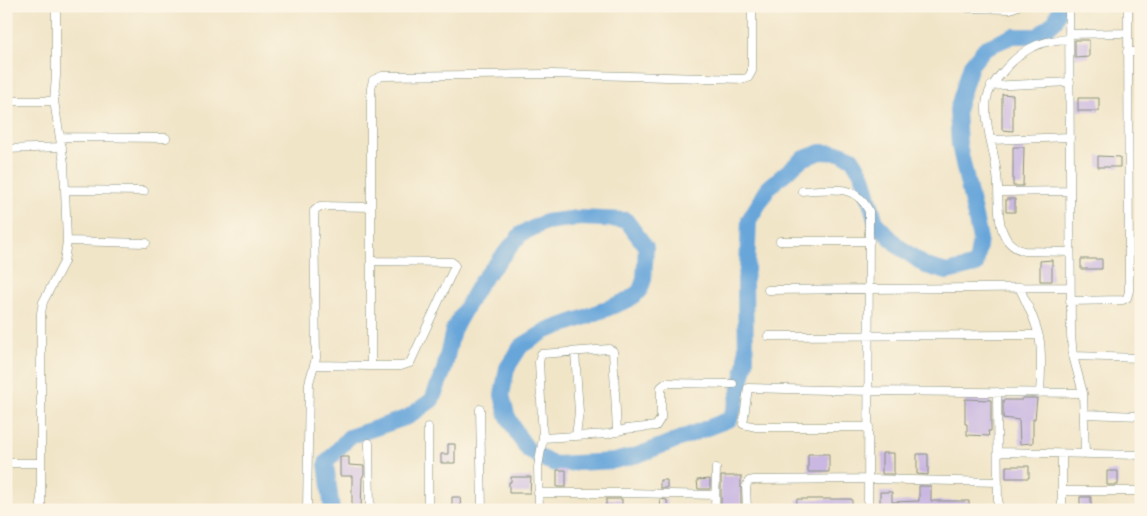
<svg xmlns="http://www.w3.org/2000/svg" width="1147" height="516" font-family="'Patrick Hand',sans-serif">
  <rect width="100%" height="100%" fill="#fcf5e5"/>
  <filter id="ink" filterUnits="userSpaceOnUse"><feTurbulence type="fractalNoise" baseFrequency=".02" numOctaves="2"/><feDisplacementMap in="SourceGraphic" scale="10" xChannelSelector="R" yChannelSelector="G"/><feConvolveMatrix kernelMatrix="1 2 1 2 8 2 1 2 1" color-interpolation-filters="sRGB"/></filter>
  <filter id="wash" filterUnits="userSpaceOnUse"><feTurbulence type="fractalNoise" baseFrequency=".0096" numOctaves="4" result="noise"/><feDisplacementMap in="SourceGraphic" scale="20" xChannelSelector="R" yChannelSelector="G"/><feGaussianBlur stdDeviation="1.12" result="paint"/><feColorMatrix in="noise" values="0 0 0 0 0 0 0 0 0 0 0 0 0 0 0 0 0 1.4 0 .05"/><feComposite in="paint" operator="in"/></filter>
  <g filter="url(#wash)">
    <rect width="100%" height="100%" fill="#f1e5c8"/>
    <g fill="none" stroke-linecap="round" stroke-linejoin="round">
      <path stroke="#67a6da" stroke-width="16" d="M332,510L326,463L349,437L408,417L432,400L444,370L453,330L480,283L521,234L545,222L578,218L626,220L646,247L644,279L640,291L628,300L586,317L546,331L521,346L507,368L502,395L507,415L519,437L529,451L547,461L556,464L614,461L638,455L730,419L736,404L746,362L745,279L747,270L749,220L769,187L802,159L821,152L840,153L852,158L863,176L876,223L898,246L926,266L947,272L976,265L980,239L959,145L957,110L971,65L985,48L1013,36H1038L1055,21L1061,6"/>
    </g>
    <g id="blocks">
      <path fill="#cab8e2" d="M1075,40H1089V57L1075,58Z
        M1002,94L1013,95V131L1002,130Z
        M1078,98H1099V111H1078Z
        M1013,147H1024L1023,186H1013Z
        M1098,156L1120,157V167H1098Z
        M1006,199H1015V212H1006Z
        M1081,259H1102V269H1081Z
        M1052,260V281H1040V261Z
        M1022,398H1037L1035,419H1033V443L1020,444L1019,420L1003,418V400H1022Z
        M965,399L991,400V431H988L989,436L967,435V424H965Z
        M448,444H455V463H441V454H448Z
        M882,453H894V474H882Z
        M808,454H829V472H808Z
        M917,454H928V475L917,474Z
        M340,457H349V465L364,466V474L362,478L361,510H352V476H340Z
        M1006,466H1029V478H1006Z
        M557,470H566V487H557Z
        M1107,471H1118V485H1107Z
        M721,476H741V509H721Z
        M511,477H531L530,493H509V482H511Z
        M710,479V489H698L697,480Z
        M660,480H667V488H660Z
        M919,486H931V501H969V510H880V492H892V502L919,501Z
        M452,497H460L461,510H452Z
        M1080,497H1091V510H1080Z
        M606,499H622V509L606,510Z
        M660,499L667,500L668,510H661Z
        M797,499H852V510H796Z"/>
    </g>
  </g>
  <g filter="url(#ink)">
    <use href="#blocks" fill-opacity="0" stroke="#88917e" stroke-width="1"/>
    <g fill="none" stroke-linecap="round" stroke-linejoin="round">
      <g stroke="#88917e" stroke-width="9">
        <path id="street" d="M1069,6L1071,335L1073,356L1083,393L1085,454
          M967,8L1010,9L1018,6
          M1069,34L1127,33
          M1069,39C1038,40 1021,50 1001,74C992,85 986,93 986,108C986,131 995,153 997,175C1001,201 991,242 1024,251L1070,252
          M1127,52H1141
          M991,86L1070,82
          M6,101H54
          M60,137L166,138
          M991,140L1070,137
          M6,149L62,147
          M66,190L144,191
          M802,191C829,190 855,182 869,211L868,510
          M999,192L1070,191
          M67,241L146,243
          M780,241H870
          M1019,287C1027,304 1037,323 1040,342C1042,359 1041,376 1040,393
          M768,290L1070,287
          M1070,301L1123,300L1127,298L1129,291L1128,6
          M768,336L1038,335
          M575,352L579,412L576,436
          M1073,356L1141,358
          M315,365L371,366V88L373,80L382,76L551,74L744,79L748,78L752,71V6
          M371,366H401L410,363L455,266L452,262H450L371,261
          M997,392L998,510
          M480,409L482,510
          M1084,414L1141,416
          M869,427H756L743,424L748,388L869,391L1083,393
          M543,438L608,434L626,429L656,426L661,418V387L666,383L733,384
          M369,443L370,510
          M998,452L1141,455
          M1062,454V510
          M6,463H41
          M1062,491H1141
          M538,493H627L715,495
          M41,510V313L43,302L64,262L67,241L64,163L54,101L56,76V6
          M307,510L309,383L316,358L314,211L320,206L371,207
          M428,510V427
          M539,510L538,467L543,438L539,362L541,354L609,349L613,351L617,432
          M715,510L716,468
          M747,510L746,486L749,481L754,480L868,479L998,482"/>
      </g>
      <use href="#street" stroke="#fff" stroke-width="8"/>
    </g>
  </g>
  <rect width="1147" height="516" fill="none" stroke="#fcf5e5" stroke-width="25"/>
</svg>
